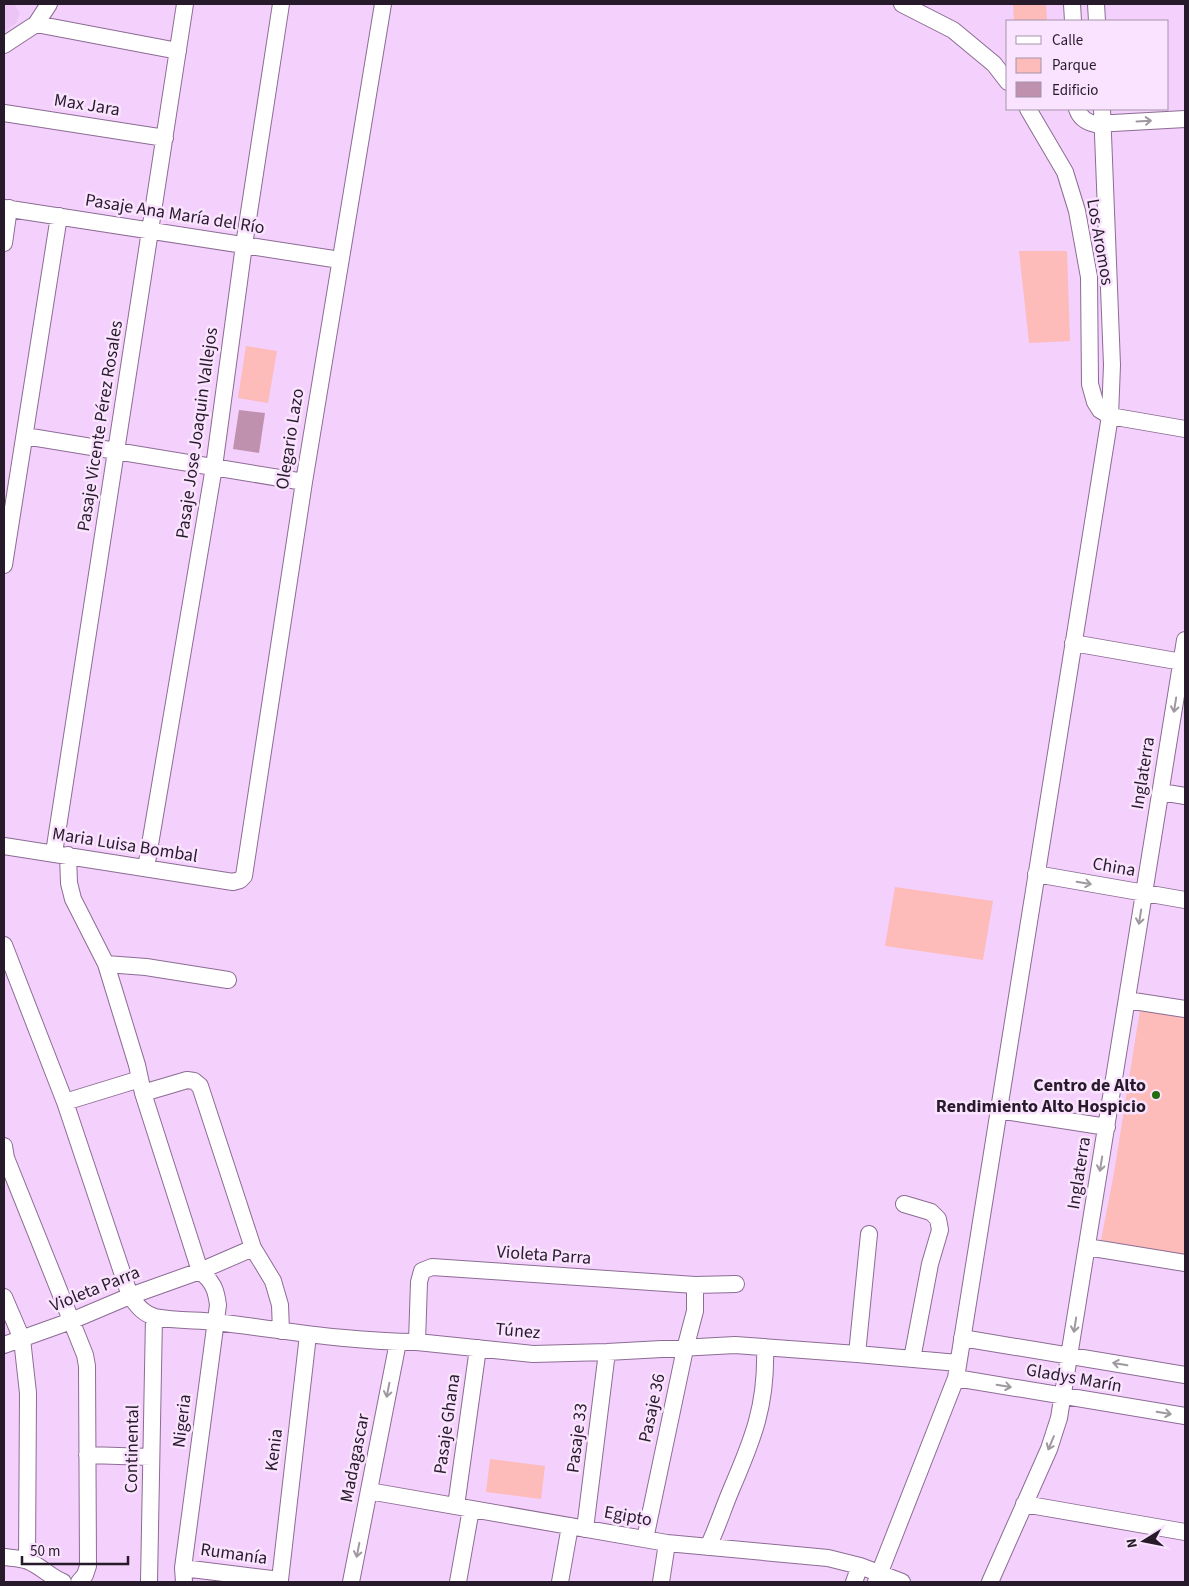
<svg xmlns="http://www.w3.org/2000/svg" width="1189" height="1586" font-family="'Source Sans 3',sans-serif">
  <rect width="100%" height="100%" fill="#f4d0fc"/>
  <path fill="#edc4f6" d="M4,4H14L20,13L16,23L4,32Z"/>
  <path fill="#fdbbb9" d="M1013,4H1046L1047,21H1014Z
    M1019,251H1067L1070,341L1029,343Z
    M246,346L277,351L268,403L238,398Z
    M895,887L993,901L983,960L885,946Z
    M1140,1010L1185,1018V1256L1101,1240L1114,1173Z
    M490,1459L545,1466L541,1499L486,1492Z"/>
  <path fill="#c090af" d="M239,410L265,413L259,453L233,449Z"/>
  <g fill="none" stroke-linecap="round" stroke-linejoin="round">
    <g stroke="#8c6c94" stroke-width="18">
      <path id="minor" d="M902,4L953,30L994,64L1008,82
        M1072,4L1073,21
        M1096,4L1097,21
        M36,24L178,51
        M4,45L36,24L49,4
        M1028,109L1065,172L1077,211L1089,277L1090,384L1095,402L1100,410L1110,416L1185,429
        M1077,109C1080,118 1086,122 1095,124L1185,119
        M4,113L165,138
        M4,208L340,260
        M4,243L9,208
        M25,436L304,482
        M4,565L59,216
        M1073,643L1182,662
        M1161,792L1185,796
        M4,846L233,882L240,880L244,876L304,482L383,4
        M54,853L185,4
        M68,855L69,883L73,899L106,964L137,1065L143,1093L200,1271
        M146,868L214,467L244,245L281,4
        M1036,874L1185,900
        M4,945L65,1102L130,1296C137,1305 143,1314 155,1317C175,1321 196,1320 216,1322C283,1330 349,1342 417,1342L533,1354L607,1352L735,1345L857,1354L958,1363
        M106,964L146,967L228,980
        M1127,1000L1185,1009
        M65,1102L140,1079
        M998,1110L1107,1127
        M4,1146L6,1158L85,1355L87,1366L88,1566L85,1575L79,1582
        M904,1204L931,1212L938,1219L940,1230L930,1264L912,1359
        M1087,1247L1185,1263
        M253,1248L273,1281L280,1305L281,1331
        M4,1297L22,1339L28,1393L27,1560
        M962,1338L1185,1375
        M417,1342L419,1282L422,1271L432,1267L695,1285L736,1284
        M4,1345L71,1321L130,1296L200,1271L253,1248L200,1086L194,1081L187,1080L143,1093
        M857,1354L869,1234
        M956,1378L1185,1416
        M87,1455L151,1457
        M369,1491L667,1543L828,1558L860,1566L902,1582
        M1024,1504L1185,1532
        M456,1506L478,1348
        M585,1529L607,1352
        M645,1539L685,1349L695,1311V1285
        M708,1547C717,1528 723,1509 731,1490C753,1439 767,1405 765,1347
        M4,1557C11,1558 21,1558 28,1561C41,1566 50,1577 63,1582
        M183,1568L280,1580L277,1582
        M280,1580L308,1335
        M149,1582L154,1317
        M184,1582L183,1568L218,1305C216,1289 213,1282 200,1271
        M351,1582L398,1342
        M458,1582L471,1509
        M560,1582L570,1526
        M661,1582L667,1543
        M854,1582L860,1566
        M876,1582L956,1378L1110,416L1112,365L1102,109
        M990,1582L1049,1449L1059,1418L1185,640"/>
    </g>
    <use href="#minor" stroke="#fff" stroke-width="16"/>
  </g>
  <defs><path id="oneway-shaft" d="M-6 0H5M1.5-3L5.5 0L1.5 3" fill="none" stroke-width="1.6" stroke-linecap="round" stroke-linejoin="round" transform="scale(1.25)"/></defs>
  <g stroke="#9e989f">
    <use href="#oneway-shaft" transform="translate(1144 121) rotate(-3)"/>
    <use href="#oneway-shaft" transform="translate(1175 705) rotate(99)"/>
    <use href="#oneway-shaft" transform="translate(1084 883) rotate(10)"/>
    <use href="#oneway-shaft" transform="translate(1140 917) rotate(99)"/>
    <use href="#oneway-shaft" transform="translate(1101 1164) rotate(99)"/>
    <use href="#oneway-shaft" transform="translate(1075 1325) rotate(99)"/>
    <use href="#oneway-shaft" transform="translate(1120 1364) rotate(-170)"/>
    <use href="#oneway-shaft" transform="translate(1004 1386) rotate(9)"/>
    <use href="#oneway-shaft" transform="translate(388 1390) rotate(101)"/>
    <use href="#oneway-shaft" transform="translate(1164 1413) rotate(9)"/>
    <use href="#oneway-shaft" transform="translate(1051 1443) rotate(113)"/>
    <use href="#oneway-shaft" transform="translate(358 1550) rotate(101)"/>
  </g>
  <circle fill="#236d0e" stroke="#f9e3fe" stroke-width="2" cx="1156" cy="1095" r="5"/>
  <g text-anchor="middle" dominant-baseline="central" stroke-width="5" stroke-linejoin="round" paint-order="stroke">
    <g font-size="18" fill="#271a2a" stroke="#f9e3fe">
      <text transform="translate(87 105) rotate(9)">Max Jara</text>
      <text transform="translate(175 214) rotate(9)">Pasaje Ana María del Río</text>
      <text transform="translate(1100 242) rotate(80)">Los Aromos</text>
      <text transform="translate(100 426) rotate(-81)">Pasaje Vicente Pérez Rosales</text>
      <text transform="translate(197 433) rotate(-82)">Pasaje Jose Joaquin Vallejos</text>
      <text transform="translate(290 439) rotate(-81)">Olegario Lazo</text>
      <text transform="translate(1143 773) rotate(-81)">Inglaterra</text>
      <text transform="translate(125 845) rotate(9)">Maria Luisa Bombal</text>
      <text transform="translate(1114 867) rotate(10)">China</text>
      <text transform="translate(1079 1173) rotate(-81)">Inglaterra</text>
      <text transform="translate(544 1255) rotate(4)">Violeta Parra</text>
      <text transform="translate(95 1289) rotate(-22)">Violeta Parra</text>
      <text transform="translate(518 1331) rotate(5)">Túnez</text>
      <text transform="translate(1074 1378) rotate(10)">Gladys Marín</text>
      <text transform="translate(652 1408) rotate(-78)">Pasaje 36</text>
      <text transform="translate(182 1421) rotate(-83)">Nigeria</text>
      <text transform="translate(447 1424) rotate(-82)">Pasaje Ghana</text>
      <text transform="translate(577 1438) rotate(-83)">Pasaje 33</text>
      <text transform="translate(132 1449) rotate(-89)">Continental</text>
      <text transform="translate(274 1450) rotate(-83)">Kenia</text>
      <text transform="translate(355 1458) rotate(-79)">Madagascar</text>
      <text transform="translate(628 1516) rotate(10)">Egipto</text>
      <text transform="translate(234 1554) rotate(8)">Rumanía</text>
    </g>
    <g font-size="18" font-weight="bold" fill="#271a2a" stroke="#f9e3fe" text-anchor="end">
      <text x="1146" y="1085">Centro de Alto<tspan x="1146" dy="21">Rendimiento Alto Hospicio</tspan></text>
    </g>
  </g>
  <rect width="1189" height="1586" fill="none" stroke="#271a2a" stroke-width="10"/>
  <rect x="1006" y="20" width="162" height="90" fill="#f9e3fe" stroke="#a593a9"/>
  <rect x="1016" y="36" width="25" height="8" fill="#ffffff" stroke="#a593a9"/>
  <text x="1052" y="45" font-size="15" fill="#271a2a">Calle</text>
  <rect x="1016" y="58" width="25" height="15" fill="#fdbbb9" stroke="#a593a9"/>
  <text x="1052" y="70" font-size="15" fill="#271a2a">Parque</text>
  <rect x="1016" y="82" width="25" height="15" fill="#c090af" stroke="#a593a9"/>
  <text x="1052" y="95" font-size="15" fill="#271a2a">Edificio</text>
  <g transform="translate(1144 1541) rotate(260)" stroke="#f9e3fe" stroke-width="4" paint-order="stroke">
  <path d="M0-4L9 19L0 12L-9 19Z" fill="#271a2a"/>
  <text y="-8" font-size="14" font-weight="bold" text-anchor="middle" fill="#271a2a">N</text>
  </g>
  <path d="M22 1556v8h106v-8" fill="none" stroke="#271a2a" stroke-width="2.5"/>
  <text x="30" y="1556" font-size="15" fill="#271a2a" stroke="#f9e3fe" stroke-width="4" paint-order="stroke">50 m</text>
</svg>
